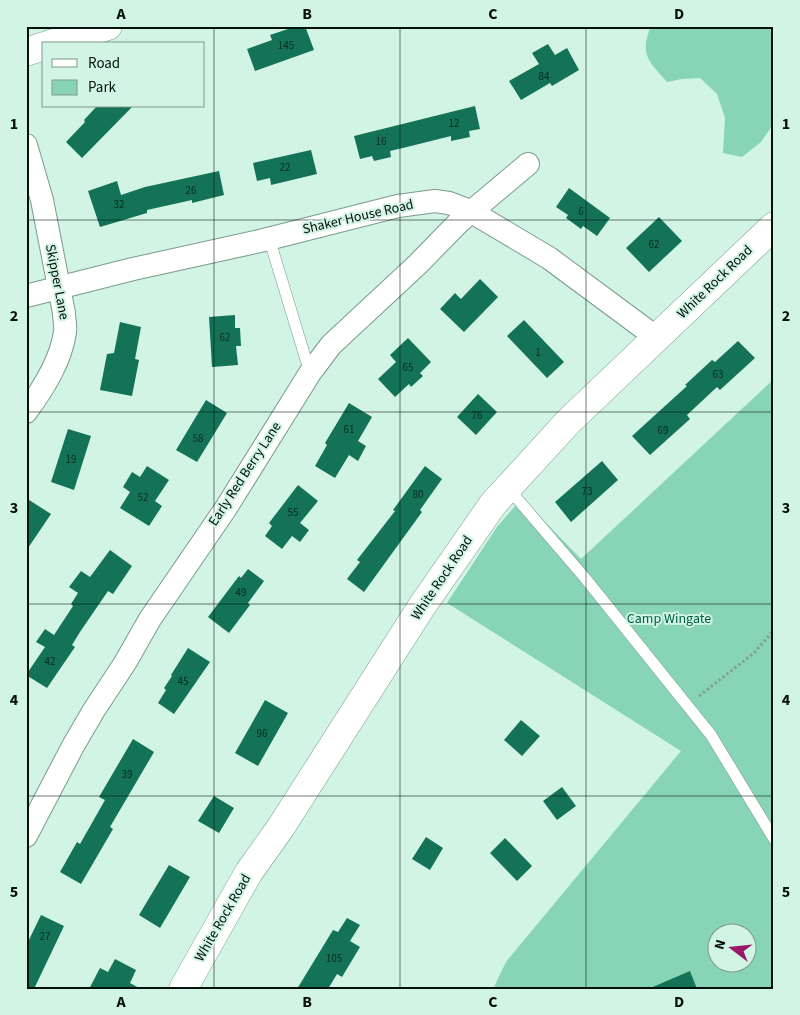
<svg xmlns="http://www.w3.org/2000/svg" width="800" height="1015" font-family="'Source Sans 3',sans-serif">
  <rect width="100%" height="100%" fill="#d1f4e4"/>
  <path fill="#87d4b6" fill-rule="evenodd" d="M651,26H770L774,48V123L761,142L742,157L723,153L725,118L717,94L700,78L682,79L667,82C649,61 639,55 651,26Z
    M774,379V989H493L506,962L681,751L447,603L497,527L522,498L581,559ZM718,932H748V962H718Z"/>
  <path fill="#147357" d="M297,26H305L314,50L255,71L247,49L272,40L270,35Z
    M548,44L555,55L567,48L579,70L552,86L550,83L521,100L509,81L539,64L532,53Z
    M97,106H133L82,158L66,142L85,122L84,120Z
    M475,106L480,129L469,131L470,137L451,141V136L407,147L390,151L391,157L374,161L372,156L360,159L354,136Z
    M311,150L317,174L271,185L270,178L257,181L253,163Z
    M219,171L224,195L192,203V200L147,210V213L100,227L88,191L117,181L121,195L145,187Z
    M569,188L610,218L597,236L583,226L581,229L566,218L568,215L556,207Z
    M659,217L682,241L649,272L626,248Z
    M480,279L498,297L464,332L440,309L455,293L461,299Z
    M235,315V328H240L241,346H236L238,365L212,367L209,317Z
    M524,320L564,362L547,378L507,336Z
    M120,322L141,327L135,359L139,360L132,396L100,390L107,354L114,353Z
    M408,338L431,362L420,373L423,376L411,387L409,384L395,397L378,379L396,362L390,355Z
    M738,341L755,358L720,390L717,387L687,415L690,419L650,455L632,436L687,386L685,385L712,360L715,362Z
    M478,394L497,412L476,435L457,417Z
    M206,400L227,413L197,462L176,450Z
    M349,403L372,417L358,441L366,446L358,461L349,455L335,478L315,466L327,445L325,443Z
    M68,429L91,436L74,490L51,482Z
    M602,461L618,480L571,522L555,502Z
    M147,466L169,480L155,501L162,506L149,526L120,508L130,492L123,487L132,472L140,477Z
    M425,466L442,479L420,510L422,512L364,592L347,579L360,562L357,560L395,511L393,510Z
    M298,485L318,501L300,523L309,530L300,542L292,536L282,549L265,536L272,526L269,523Z
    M26,498L51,514L26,551Z
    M110,550L132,566L113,594L108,591L80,632L72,645L75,647L47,688L26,675L45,647L36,642L45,629L54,635L73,606L71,604L78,593L69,587L81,571L90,577Z
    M248,569L264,581L248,603L250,605L229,633L208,617L239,576L241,578Z
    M188,648L210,662L174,714L158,703L166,690L164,688L172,676L171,675Z
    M265,700L288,713L258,766L235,753Z
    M521,720L540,736L522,756L504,740Z
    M133,739L154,752L110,827L113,829L81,884L60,872L77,842L80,844L105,800L99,797Z
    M562,787L576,806L557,820L543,801Z
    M214,796L234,808L219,833L198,821Z
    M426,837L443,848L430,870L412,859Z
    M505,838L532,866L517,881L490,853Z
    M169,865L190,877L160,928L139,915Z
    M41,915L64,926L34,989H26V946Z
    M347,918L360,925L350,941L360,947L342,977L337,974L328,989H297L333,930L338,932Z
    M115,959L136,970L130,983L141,989H89L100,968L108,972Z
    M690,971L697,989H648Z"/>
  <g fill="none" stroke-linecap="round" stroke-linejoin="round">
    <g stroke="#7a9b8d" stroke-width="12">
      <path id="service" d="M269,238L310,373
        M507,487L585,578L711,735L774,839"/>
    </g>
    <g stroke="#7a9b8d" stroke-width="24">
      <path id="minor" d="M26,145L42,200L64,313C64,319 66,326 65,332C61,361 43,389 26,412
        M26,296L133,269L260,241L398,206L435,201L449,203L470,211L549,258L657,338
        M26,836L73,746L94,710L125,663L150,619L226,508L310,373L331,345L418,264L459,222L528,164"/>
    </g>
    <g stroke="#7a9b8d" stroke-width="29">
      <path id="tertiary" d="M183,989L249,872L281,827L422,606L493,504L569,421L774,226"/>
    </g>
    <g stroke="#7a9b8d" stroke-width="29">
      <path id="secondary" d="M50,44L108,26
        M26,52L44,46"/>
    </g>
    <path stroke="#859f93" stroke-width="3" stroke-dasharray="2.5 2.5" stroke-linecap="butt" d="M699,696L754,653L774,630"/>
    <use href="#service" stroke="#fff" stroke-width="11"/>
    <use href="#minor" stroke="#fff" stroke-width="22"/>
    <use href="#tertiary" stroke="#fff" stroke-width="28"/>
    <use href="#secondary" stroke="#fff" stroke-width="28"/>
  </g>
  <path fill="none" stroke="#05110c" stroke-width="1" stroke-opacity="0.55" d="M214,26V989M400,26V989M586,26V989M26,220H774M26,412H774M26,604H774M26,796H774"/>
  <g text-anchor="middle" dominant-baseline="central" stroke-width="4" stroke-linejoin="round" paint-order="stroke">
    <g font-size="11" fill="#092a1f">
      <text x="286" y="45">145</text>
      <text x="544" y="76">84</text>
      <text x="454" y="123">12</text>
      <text x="381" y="141">16</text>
      <text x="285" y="167">22</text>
      <text x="191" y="190">26</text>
      <text x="119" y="204">32</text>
      <text x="581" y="211">6</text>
      <text x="654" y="244">62</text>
      <text x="225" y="337">62</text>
      <text x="538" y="352">1</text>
      <text x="408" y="367">65</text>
      <text x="718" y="374">63</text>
      <text x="477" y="415">76</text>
      <text x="349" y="429">61</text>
      <text x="663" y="430">69</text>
      <text x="198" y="438">58</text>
      <text x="71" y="459">19</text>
      <text x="587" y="491">73</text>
      <text x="418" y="494">80</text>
      <text x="143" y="497">52</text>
      <text x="293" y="512">55</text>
      <text x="241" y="592">49</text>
      <text x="50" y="661">42</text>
      <text x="183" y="681">45</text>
      <text x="262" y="733">96</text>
      <text x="127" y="774">39</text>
      <text x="45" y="936">27</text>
      <text x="334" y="958">105</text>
    </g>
    <g font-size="14" fill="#05110c" stroke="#d1f4e4">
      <text transform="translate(358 217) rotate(-13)">Shaker House Road</text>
      <text transform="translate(57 282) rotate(79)">Skipper Lane</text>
      <text transform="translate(715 282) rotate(-44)">White Rock Road</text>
      <text transform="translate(245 474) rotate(-57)">Early Red Berry Lane</text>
      <text transform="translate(442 578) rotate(-56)">White Rock Road</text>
      <text transform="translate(223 918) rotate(-60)">White Rock Road</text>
    </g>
    <g font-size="14" fill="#006047" stroke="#d1f4e4">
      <text x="669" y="619">Camp Wingate</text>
    </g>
  </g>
  <rect width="800" height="1015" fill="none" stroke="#d1f4e4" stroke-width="55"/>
  <rect x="42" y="42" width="162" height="65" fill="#d1f4e4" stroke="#7f998e"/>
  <rect x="52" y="59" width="25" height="8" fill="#ffffff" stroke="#7f998e"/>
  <text x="88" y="68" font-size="15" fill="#05110c">Road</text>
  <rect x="52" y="80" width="25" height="15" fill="#87d4b6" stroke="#7f998e"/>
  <text x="88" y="92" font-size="15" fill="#05110c">Park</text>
  <g transform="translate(732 948) rotate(286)"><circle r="24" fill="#d1f4e4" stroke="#7f998e"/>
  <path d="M0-4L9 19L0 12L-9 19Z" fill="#99166b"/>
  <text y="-8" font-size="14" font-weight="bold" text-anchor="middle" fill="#05110c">N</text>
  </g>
  <rect x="28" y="28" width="744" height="960" fill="none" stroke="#05110c" stroke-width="2"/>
  <g font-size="16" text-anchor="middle" font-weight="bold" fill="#05110c">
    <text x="121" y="19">A</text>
    <text x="307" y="19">B</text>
    <text x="493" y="19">C</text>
    <text x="679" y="19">D</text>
    <text x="14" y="129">1</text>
    <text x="786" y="129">1</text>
    <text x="14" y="321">2</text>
    <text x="786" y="321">2</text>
    <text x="14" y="513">3</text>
    <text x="786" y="513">3</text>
    <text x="14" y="705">4</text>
    <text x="786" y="705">4</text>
    <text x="14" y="897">5</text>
    <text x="786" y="897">5</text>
    <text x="121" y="1007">A</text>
    <text x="307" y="1007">B</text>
    <text x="493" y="1007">C</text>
    <text x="679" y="1007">D</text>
  </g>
</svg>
